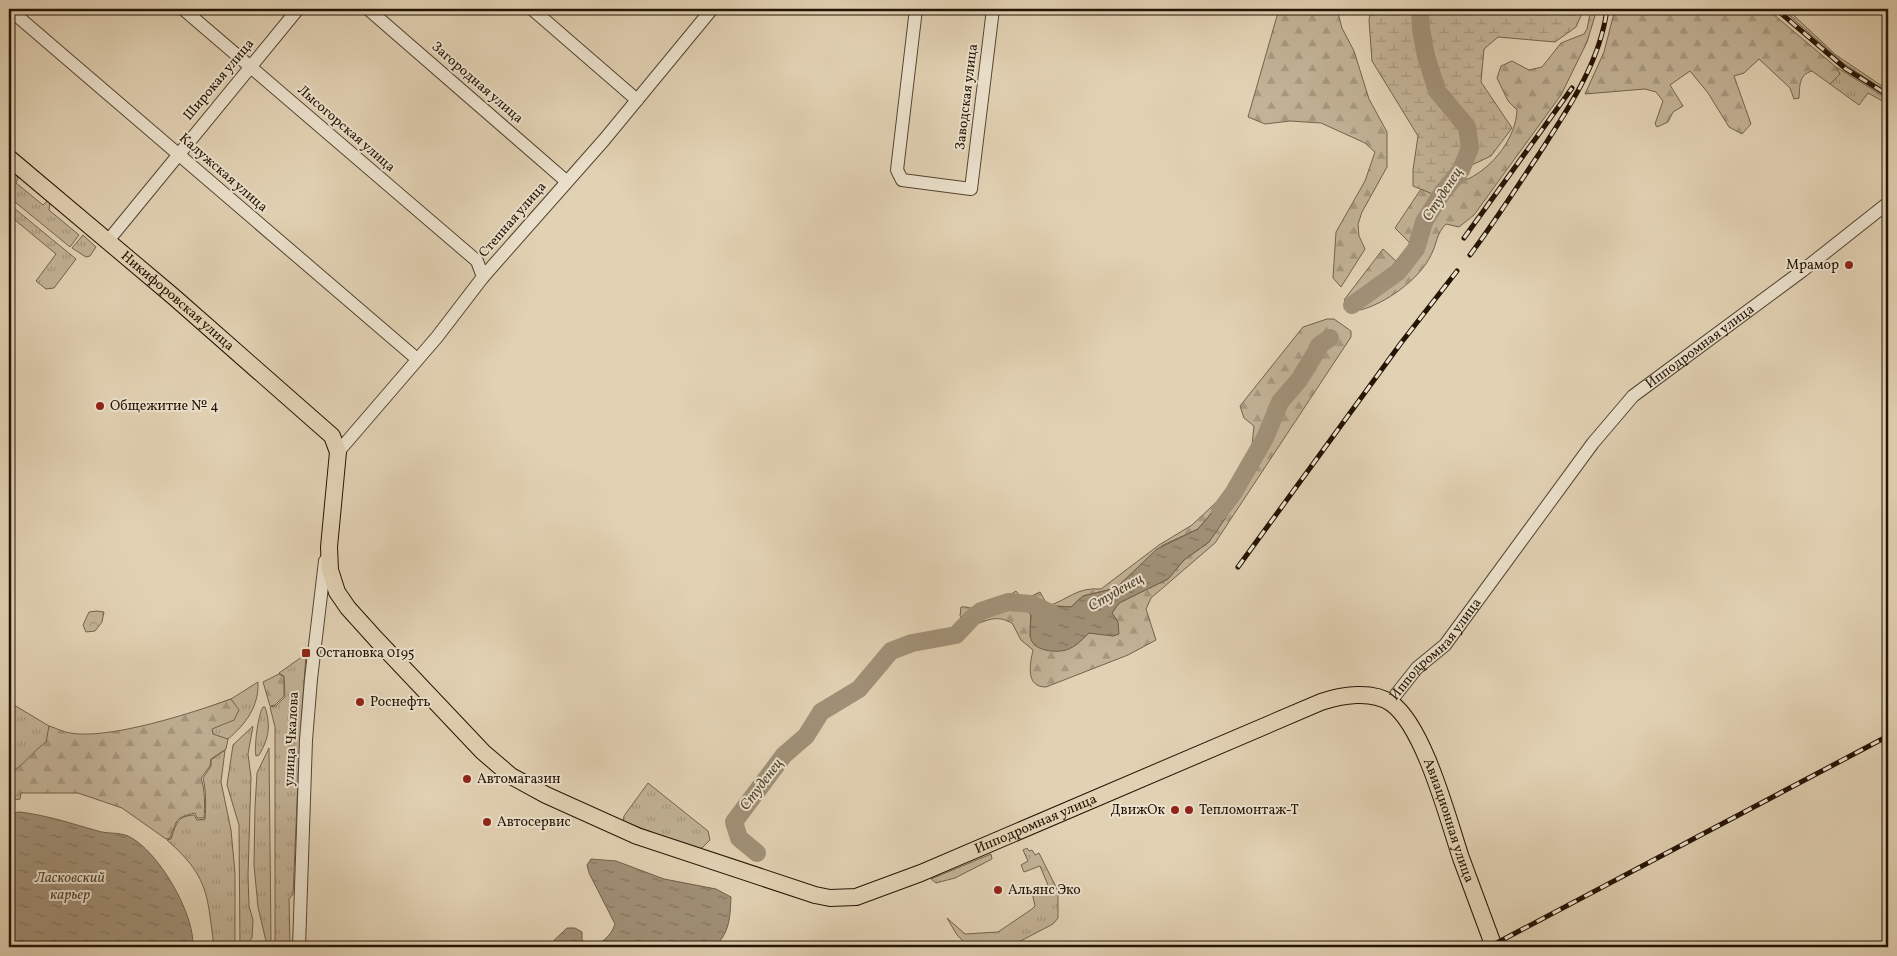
<svg xmlns="http://www.w3.org/2000/svg" width="1897" height="956" font-family="Vollkorn,serif">
  <defs>
    <pattern id="grass-tufts" width="24" height="20" patternUnits="userSpaceOnUse" patternTransform="scale(1.25)"><rect width="24" height="20" fill="#c2b296"/><path d="M3 7l-1-3M5 7V3M7 7l1-3M15 17l-1-3M17 17v-4M19 17l1-3" fill="none" stroke="#a69880"/></pattern>
    <pattern id="forest-firs" width="22" height="20" patternUnits="userSpaceOnUse" patternTransform="scale(1.25)"><rect width="22" height="20" fill="#c2b296"/><path d="M5 1l3.5 6h-7zM16 11l3.5 6h-7z" fill="#a69880"/></pattern>
    <pattern id="wetland-marsh" width="20" height="14" patternUnits="userSpaceOnUse" patternTransform="scale(1.25)"><rect width="20" height="14" fill="#c2b296"/><path d="M1 5h8M5 5V1M11 12h8M15 12V8" fill="none" stroke="#a69880"/></pattern>
    <pattern id="park-crowns" width="20" height="18" patternUnits="userSpaceOnUse" patternTransform="scale(1.25)"><rect width="20" height="18" fill="#c2b296"/><path d="M2 6a3 3 0 1 1 6 0M12 15a3 3 0 1 1 6 0" fill="none" stroke="#a69880"/></pattern>
    <pattern id="water-ripples" width="26" height="14" patternUnits="userSpaceOnUse" patternTransform="scale(1.25)"><rect width="26" height="14" fill="#a19178"/><path d="M2 4q2-2 4 0t4 0M15 11q2-2 4 0t4 0" fill="none" stroke="#837560"/></pattern>
  </defs>
  <rect width="100%" height="100%" fill="#e2d2b4"/>
  <filter id="stains"><feTurbulence type="fractalNoise" baseFrequency=".004" numOctaves="4"/><feColorMatrix values="0 0 0 0 .2 0 0 0 0 .09 0 0 0 0 .02 0 0 0 .5 -.17"/></filter>
  <radialGradient id="worn" r=".72"><stop offset=".6" stop-color="#630" stop-opacity="0"/><stop offset="1" stop-color="#630" stop-opacity=".3"/></radialGradient>
  <path fill="url(#grass-tufts)" stroke="#72634d" d="M1782,9H1787L1836,55L1888,90V93L1843,63Z
    M1836,67L1888,99V104L1868,93L1859,105L1830,84L1840,74Z
    M15,173L18,178L16,183L43,205L47,201L50,202L49,210L79,235L70,247L9,197V177Z
    M9,204L76,259L54,288L46,289L36,281L56,254L9,215Z
    M83,235L96,247L90,256L86,257L72,248Z
    M306,654L299,756L293,894L289,899L290,947H275V727L270,707L276,706L285,697L284,676L279,673Z
    M258,682C259,706 246,724 228,739L196,736L195,712L231,699Z
    M9,702L49,726L50,737L33,760L9,777Z
    M263,707H265C271,726 269,738 259,755L256,756C254,746 258,715 263,707Z
    M253,726L248,754L251,777L248,875L249,906L253,920L252,938L245,947H240L239,825L227,785L233,745Z
    M269,748L271,939L269,944L266,941L258,907L254,865L255,807L257,773Z
    M225,750L221,782L231,830L235,873V947H214C207,894 209,877 167,840L171,839C176,824 177,816 194,815L197,820L205,819C206,808 206,788 203,778L211,766V760Z
    M648,783L708,831L710,840L702,848L696,849L623,821L624,816Z
    M1027,848L1029,851L1032,850L1035,855L1039,853L1058,891V918L1053,924L1009,947H969L957,935L947,918L965,934L998,932L1032,909L1035,906L1032,892L1048,885L1040,866L1024,872L1021,865L1028,861L1023,850Z
    M991,854L992,859L955,878L936,883L931,879Z"/>
  <path fill="url(#forest-firs)" stroke="#72634d" fill-rule="evenodd" d="M1279,9H1337L1342,28L1354,51L1369,99L1387,132V167L1362,212L1358,224L1359,236L1365,249L1341,287L1333,278L1336,232L1365,181L1375,152L1365,143L1321,123L1290,121L1265,124L1248,117Z
    M1591,9H1597L1587,42L1561,95L1474,215L1459,227L1446,224C1436,234 1437,244 1431,255C1420,279 1385,304 1360,310L1344,300L1383,249L1396,261L1411,244L1395,228L1425,183L1443,178L1468,179C1493,167 1516,138 1517,110L1508,101L1497,78L1501,66L1512,61L1529,70L1542,67L1561,43L1584,34L1587,29Z
    M1615,9H1767L1836,67L1840,74L1830,84L1812,71C1798,75 1800,87 1799,98L1794,99L1790,88L1759,59L1744,73L1734,76L1751,124L1742,134L1729,127L1708,93L1690,71L1670,85L1683,106L1673,112L1668,122L1657,127L1655,124L1663,101L1656,92L1645,89L1585,94L1604,52Z
    M1327,319H1334L1351,331V337L1215,543L1151,598L1146,609L1156,640L1128,655L1046,687C1025,687 1030,664 1033,650L1021,640L1012,623C1009,622 1004,619 1001,619C983,616 976,633 960,616L961,607C967,606 971,609 976,609C990,609 1005,598 1016,591L1023,600L1040,592L1048,606C1068,600 1076,587 1101,589L1159,545L1192,525L1240,480L1252,445L1254,426L1244,418L1240,406L1303,327ZM1234,493L1209,542L1184,560L1168,579L1119,603L1112,613L1118,622L1101,634L1089,633L1076,645L1030,637L1031,604L1071,607L1083,596L1116,588L1163,545L1198,529L1226,496Z
    M279,674L284,677V696L275,705L270,706L263,682Z
    M231,699L239,710L234,720L212,729L213,734L228,739L226,749L211,759L210,766L201,778C205,789 205,806 204,818H197L195,813C174,818 178,819 170,838L166,839L122,808L78,793H21L20,799L9,801V773C24,766 32,752 46,742L49,726C56,728 63,732 70,733C109,740 192,713 231,699Z"/>
  <path fill="url(#wetland-marsh)" stroke="#72634d" d="M1371,9H1584L1576,27L1555,42L1498,37L1484,49L1481,82L1512,128L1491,156L1461,170L1440,197L1413,186V170L1418,136L1372,61L1369,20Z"/>
  <path fill="url(#park-crowns)" stroke="#72634d" d="M97,611L104,612L102,622L95,631L86,632L83,625L89,612Z"/>
  <path fill="url(#water-ripples)" stroke="#6f5f4a" d="M1234,492V499L1227,516L1209,542L1184,560L1168,579L1119,603L1112,613L1118,622L1119,634L1113,636L1089,633C1082,639 1076,647 1066,650C1056,653 1034,651 1031,639C1029,632 1031,622 1031,615L1027,611L1028,605L1071,607L1083,596L1116,588L1157,549L1198,529L1226,496Z
    M20,812C50,816 69,823 98,831C107,834 118,832 128,836C158,850 195,914 193,947H9V813Z
    M591,859L616,861L664,879L716,889L731,897C730,917 730,933 714,947H588C600,946 612,935 615,924L589,873L587,865Z
    M567,928H575L582,932V940L587,947H543L549,945Z"/>
  <g fill="none" stroke-linecap="round" stroke-linejoin="round">
    <path stroke="#a19178" stroke-width="18" d="M1352,305L1398,272L1416,249L1424,222L1442,193L1461,170L1470,148L1467,127L1437,91L1426,56L1421,29L1420,9
      M1220,511L1234,492L1265,438L1280,402L1299,380L1321,344L1330,338
      M757,853L739,838L734,822L784,755L806,736L821,712L859,689L891,651L912,643L956,635L972,618L981,611L1008,602L1031,604L1053,614"/>
    <g stroke="#534430" stroke-width="14">
      <g id="minor">
        <path d="M9,9L417,359"/>
        <path d="M183,9L477,261L483,277"/>
        <path d="M368,9L566,181"/>
        <path d="M532,9L637,100"/>
        <path d="M916,9L897,170L902,180L971,189L993,9"/>
        <path d="M107,242L298,9"/>
        <path d="M338,452L437,337L483,277L604,140L712,9"/>
        <path id="s1" d="M1390,702L1417,668L1445,645L1593,443L1633,396L1802,271L1888,203"/>
        <path d="M299,947L306,740L311,679L325,561"/>
      </g>
    </g>
    <g stroke="#231404" stroke-width="18">
      <g id="major">
        <path id="s2" d="M9,158L174,297L332,436L338,452L329,547L330,570L337,592L348,608L376,639L483,752L511,776L546,795L637,836L815,895L830,898L856,897L921,873L1321,702C1341,695 1372,690 1391,703C1424,726 1448,819 1461,858C1472,888 1483,917 1494,947"/>
      </g>
    </g>
    <use href="#minor" stroke="#ece2ce" stroke-width="12"/>
    <use href="#major" stroke="#e2d2b4" stroke-width="16"/>
    <g stroke="#231404" stroke-width="5">
      <path id="rail" d="M1776,9L1846,69L1888,95
        M1464,238L1572,88
        M1470,255C1494,223 1515,190 1537,157C1566,112 1600,64 1607,9
        M1238,567L1401,343L1457,271
        M1489,947L1888,736"/>
    </g>
    <use href="#rail" stroke="#ece2ce" stroke-width="3" stroke-dasharray="9" stroke-linecap="butt"/>
  </g>
  <g fill="#8f2418" stroke="#ece2ce" stroke-width="2">
    <circle cx="1849" cy="265" r="5"/>
    <circle cx="100" cy="406" r="5"/>
    <rect x="301" y="648" width="10" height="10" rx="2.5"/>
    <circle cx="360" cy="702" r="5"/>
    <circle cx="467" cy="779" r="5"/>
    <circle cx="1175" cy="810" r="5"/>
    <circle cx="1189" cy="810" r="5"/>
    <circle cx="487" cy="822" r="5"/>
    <circle cx="998" cy="890" r="5"/>
  </g>
  <g text-anchor="middle" dominant-baseline="central" stroke-width="4" stroke-linejoin="round" paint-order="stroke">
    <g font-size="14" fill="#231404" stroke="#ece2ce">
      <text transform="translate(219 80) rotate(-50)">Широкая улица</text>
      <text transform="translate(477 83) rotate(41)">Загородная улица</text>
      <text transform="translate(967 97) rotate(-83)">Заводская улица</text>
      <text transform="translate(346 129) rotate(41)">Лысогорская улица</text>
      <text transform="translate(223 173) rotate(41)">Калужская улица</text>
      <text transform="translate(513 220) rotate(-49)">Степная улица</text>
      <text stroke="none"><textPath href="#s2" startOffset="221">Никифоровская улица</textPath></text>
      <text stroke="none"><textPath href="#s1" startOffset="475">Ипподромная улица</textPath></text>
      <text stroke="none"><textPath href="#s1" startOffset="70">Ипподромная улица</textPath></text>
      <text transform="translate(292 739) rotate(-87)">улица Чкалова</text>
      <text stroke="none"><textPath href="#s2" startOffset="1916">Авиационная улица</textPath></text>
      <text stroke="none"><textPath href="#s2" startOffset="1401">Ипподромная улица</textPath></text>
    </g>
    <g font-size="14" fill="#231404" stroke="#ece2ce" text-anchor="start">
      <text x="1839" y="265" text-anchor="end">Мрамор</text>
      <text x="110" y="406">Общежитие № 4</text>
      <text x="316" y="653">Остановка 0195</text>
      <text x="370" y="702">Роснефть</text>
      <text x="477" y="779">Автомагазин</text>
      <text x="1165" y="810" text-anchor="end">ДвижОк</text>
      <text x="1199" y="810">Тепломонтаж-Т</text>
      <text x="497" y="822">Автосервис</text>
      <text x="1008" y="890">Альянс Эко</text>
    </g>
    <g font-size="15" font-style="italic" fill="#554632" stroke="#ece2ce">
      <text transform="translate(1443 195) rotate(-57)">Студенец</text>
      <text transform="translate(1116 593) rotate(-30)">Студенец</text>
      <text transform="translate(762 785) rotate(-53)">Студенец</text>
      <text x="70" y="878">Ласковский<tspan x="70" dy="17">карьер</tspan></text>
    </g>
  </g>
  <rect width="1897" height="956" fill="none" stroke="#e2d2b4" stroke-width="30"/>
  <rect x="10" y="10" width="1877" height="936" fill="none" stroke="#231404" stroke-width="2.5"/>
  <rect x="15" y="15" width="1867" height="926" fill="none" stroke="#231404"/>
  <rect width="100%" height="100%" filter="url(#stains)"/>
  <rect width="100%" height="100%" fill="url(#worn)"/>
</svg>
